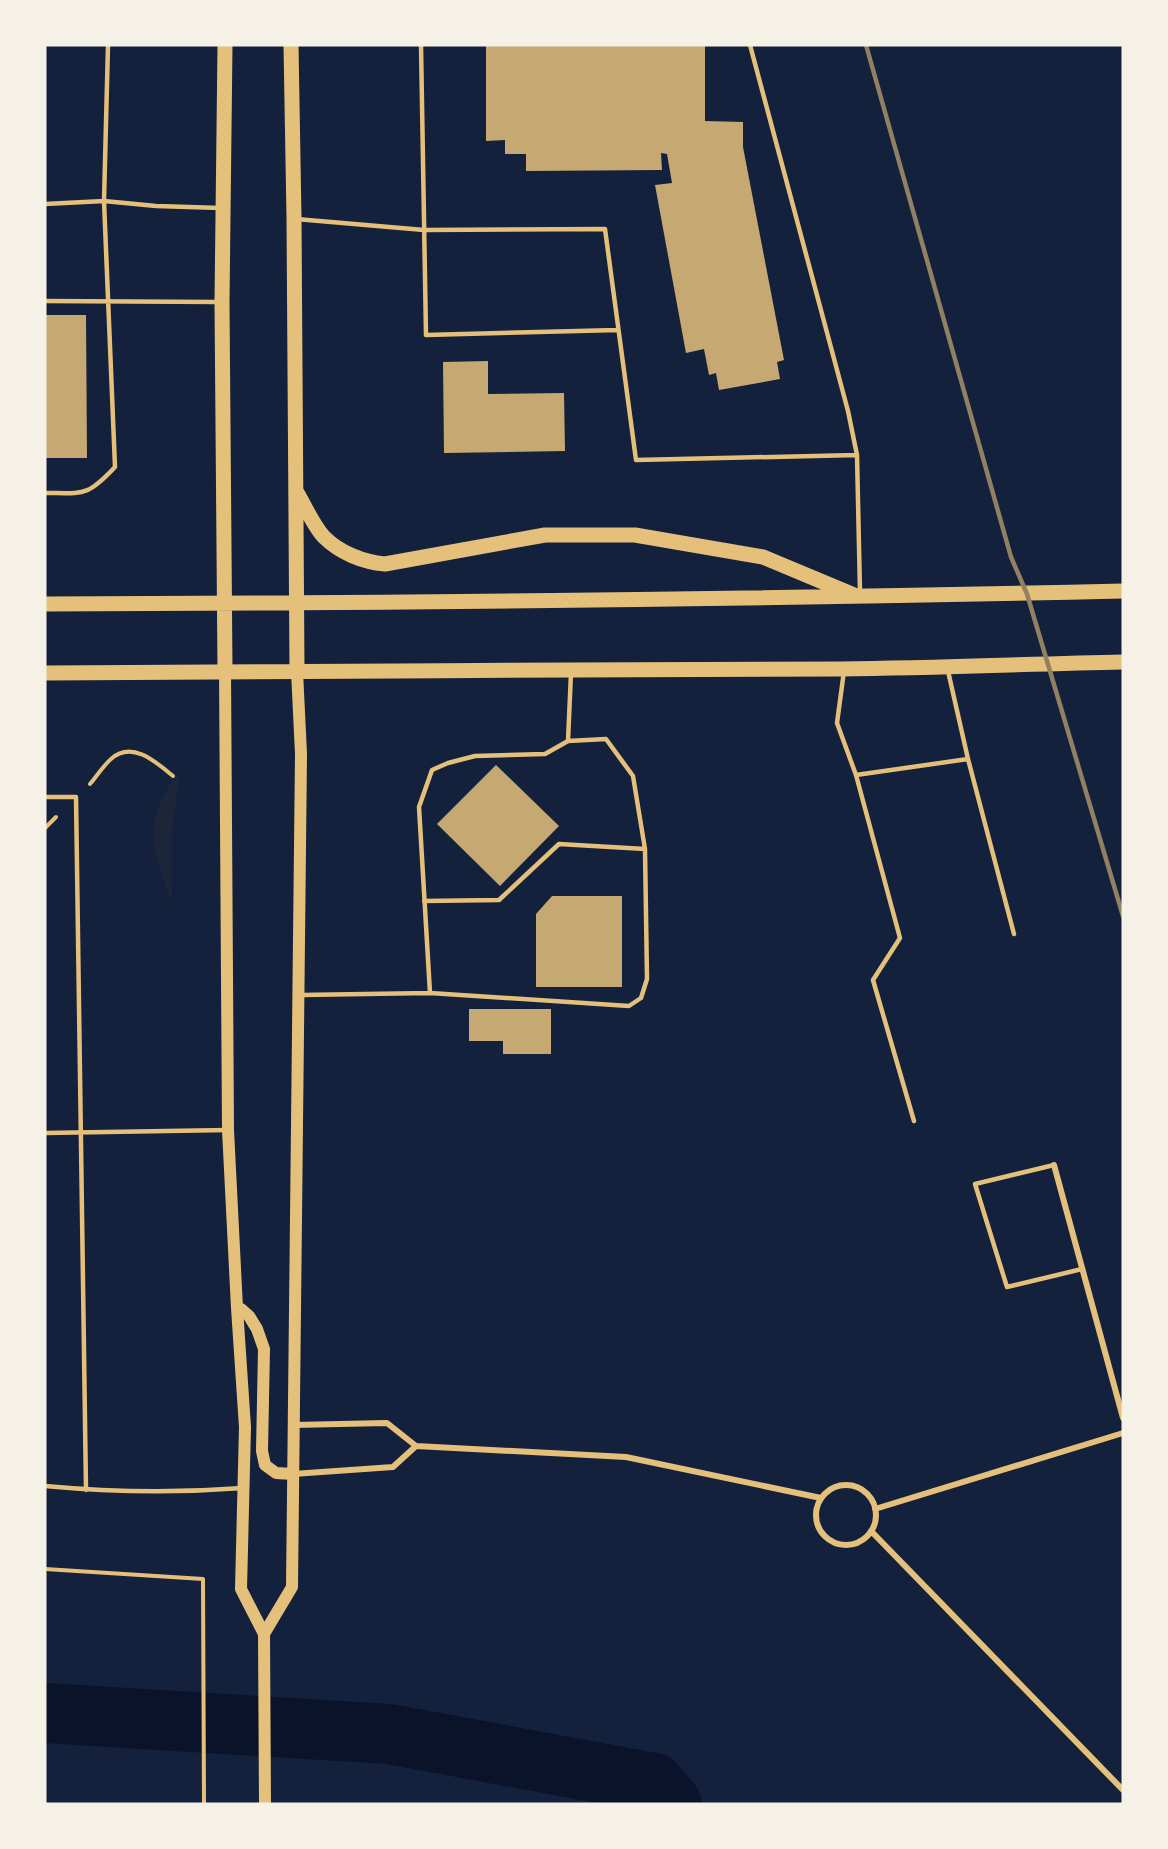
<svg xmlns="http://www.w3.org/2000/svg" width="1168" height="1849" font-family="Jost,sans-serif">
  <rect width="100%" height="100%" fill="#14213d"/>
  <path fill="#1d2539" d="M180,771L172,832V902C151,847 141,821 180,771Z"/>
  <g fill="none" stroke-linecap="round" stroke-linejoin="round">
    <path stroke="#0b132b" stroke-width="60" d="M45,1713L389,1734L654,1783L672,1804"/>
  </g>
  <path fill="#c6a872" d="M486,45H705V121L743,122V147L784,360L777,362L780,379L719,390L716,373L709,375L704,349L686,353L655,185L672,183L667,154L661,153L662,170L526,171V154H505V140L486,141Z
    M45,315H86L87,458H45Z
    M488,361V394L564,393L565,451L444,453L443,362Z
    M496,765L559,826L500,886L437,824Z
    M552,896H622V987H536V914Z
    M469,1009H551V1054H503V1041H469Z"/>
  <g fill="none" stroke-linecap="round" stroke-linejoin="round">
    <path stroke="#e5c07b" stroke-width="4" d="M90,784C97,776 103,766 111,759C132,740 156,762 173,776
      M45,828L56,817
      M45,1569L203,1579L204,1804"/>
    <path stroke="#e5c07b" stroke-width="4.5" d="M421,45L426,335L618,330
      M750,45L848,411L857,455L860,592
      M45,204L104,201L156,206L221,208
      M296,219L424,230L605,229L636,460L857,455
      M45,301L219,302
      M45,493C84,493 87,497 115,467L104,201L108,45
      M844,671L837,723L856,775L900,938L873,980L914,1121
      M968,759L1014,934
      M856,775L968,759L948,671
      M45,797H76L86,1490
      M424,901L499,900L559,844L645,849
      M430,993L419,807L432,770L448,763L475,756L545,754L568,741L571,673
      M301,995L430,993L629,1006L641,998L647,979L645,849L633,776L606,739L568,741
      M45,1133L228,1130
      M1054,1165L975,1184L1007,1287L1082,1269
      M45,1486C110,1492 177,1493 243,1488"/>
    <path stroke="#e5c07b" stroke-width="6" d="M1054,1165L1123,1418
      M293,1425L387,1423L416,1446L626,1457L821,1498
      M293,1474L393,1467L416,1446
      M816 1515a30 30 0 1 1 60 0a30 30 0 1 1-60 0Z
      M875,1509L1123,1433
      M871,1531L1123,1790"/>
    <path stroke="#e5c07b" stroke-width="12" d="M225,670L228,1130L237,1308L245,1427L241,1589L264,1634L265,1804
      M237,1308L241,1309L249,1316L257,1329L264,1349L262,1451L265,1465L276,1473L293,1474
      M264,1634L292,1587L301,754L297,671"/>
    <path stroke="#e5c07b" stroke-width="15" d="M291,45L294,218L297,671
      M296,491C304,504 314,527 324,537C340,553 363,562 385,564L545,535H635L763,557L854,595
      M45,604C404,603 764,599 1123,591
      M225,670L222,302L225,45
      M45,673C310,670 576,671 841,669C935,668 1029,664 1123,662"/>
    <path stroke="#918062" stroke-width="4.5" d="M866,45L1011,557L1027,594L1123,916"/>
  </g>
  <rect width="1168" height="1849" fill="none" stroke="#f6f1e7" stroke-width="93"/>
</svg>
